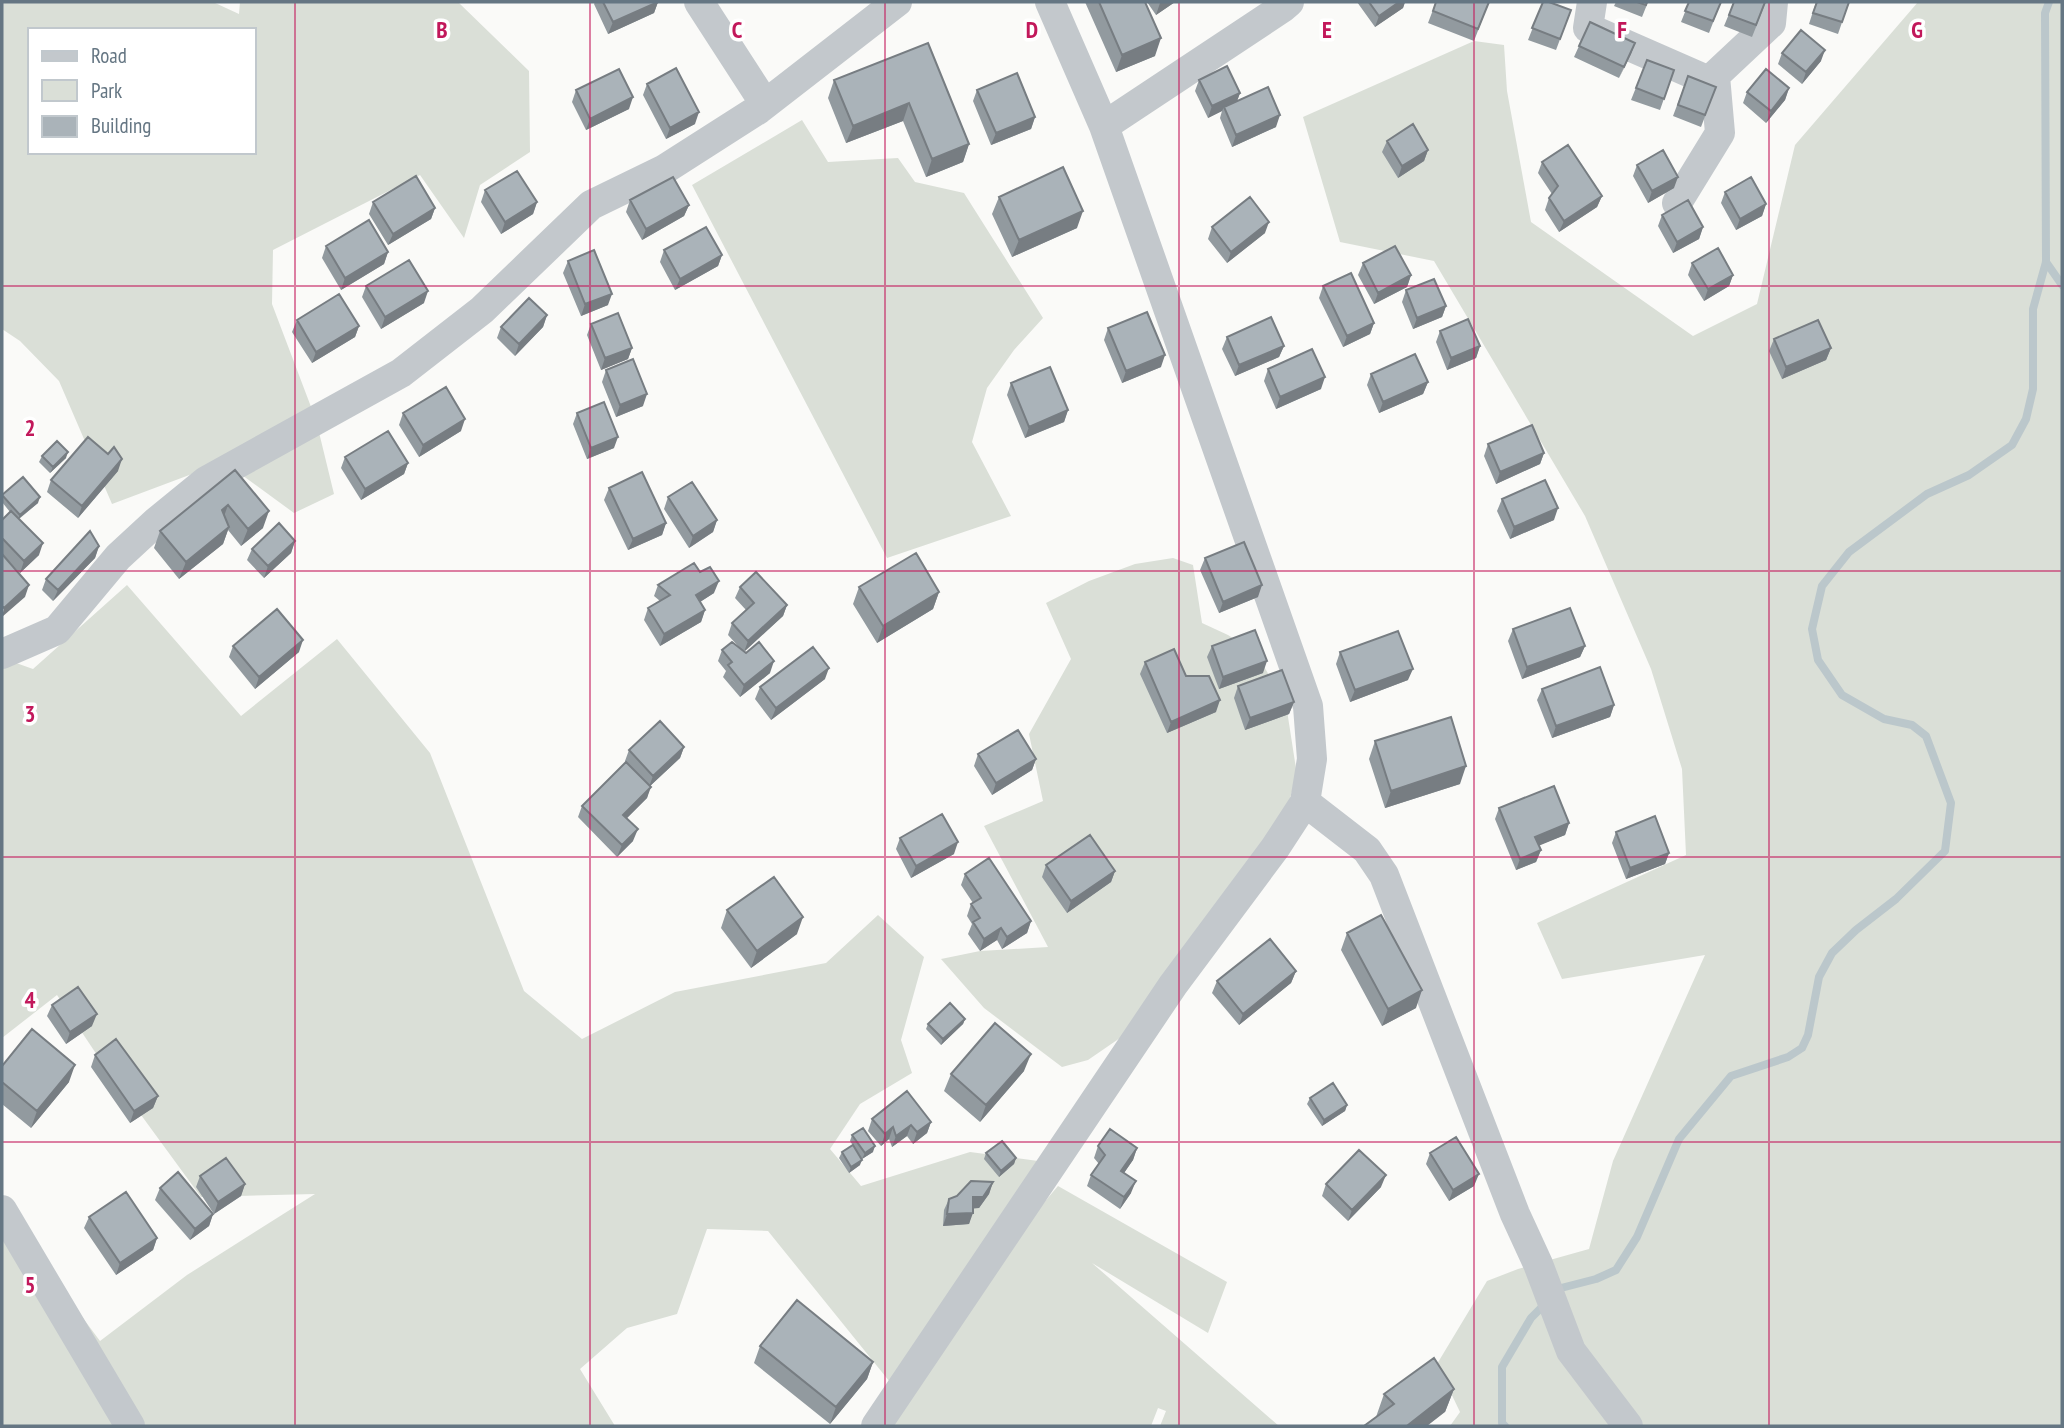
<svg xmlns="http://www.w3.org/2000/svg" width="2064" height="1428" font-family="'PT Sans Narrow',sans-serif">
  <rect width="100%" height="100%" fill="#fafaf8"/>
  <path fill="#dadfd7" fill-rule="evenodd" d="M2,2H213L239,14L240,2H458L529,71L530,152L480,185L464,238L420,175L273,250L272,304L316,420L334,494L294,513L224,462L112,504L59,381L20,341L2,329ZM30,30H254V152H30Z
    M1918,2H2062V1426H1450L1460,1412L1437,1364L1487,1281L1518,1269L1589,1249L1613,1161L1705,955L1562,979L1537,923L1686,855L1682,769L1651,669L1585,516L1434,261L1340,242L1303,117L1474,41L1504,45L1507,91L1531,222L1693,336L1757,304L1795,145Z
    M802,120L828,162L898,158L915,182L964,193L1043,318L1014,350L987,388L972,442L1011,516L887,558L692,185Z
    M1173,558L1193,565L1202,623L1228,635L1256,653L1286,704L1297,775L1275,848L1136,1027L1088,1060L1062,1067L984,1008L941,959L980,951L1048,947L984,826L1043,801L1029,734L1071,659L1046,603L1089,581L1135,564Z
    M127,585L241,716L337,639L430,753L524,991L582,1039L675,992L826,963L878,915L924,957L901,1040L912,1073L860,1104L830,1149L861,1186L970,1152L1053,1163L960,1302L1058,1186L1227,1282L1208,1333L1092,1263L1279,1426H1160L1166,1411L1158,1408L1151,1426H889L898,1392L768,1231L707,1229L677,1314L627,1328L580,1369L615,1426H2V1209L100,1341L187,1275L315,1194L201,1197L95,1052L57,995L2,1038V658L33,669Z"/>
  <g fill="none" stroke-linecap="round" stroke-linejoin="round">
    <path stroke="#bbc7cb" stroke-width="8" d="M2046,262L2062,285
      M1556,1293L1561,1288L1596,1279L1616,1270L1637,1237L1679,1139L1731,1076L1788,1057L1802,1048L1808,1035L1819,977L1832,953L1856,930L1896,899L1945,851L1951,803L1926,736L1912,725L1884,719L1842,695L1818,660L1812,629L1822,586L1849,552L1927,494L1969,475L2012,445L2026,419L2033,389V309L2046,262L2045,13L2049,2
      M1505,1426L1502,1423V1367L1531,1318L1547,1302"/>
    <path stroke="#c3c8cc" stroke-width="30" d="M699,2L765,104
      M1592,2L1588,28L1709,81L1771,23L1773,2
      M1104,126L1282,8L1289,2
      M1677,203L1720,133L1715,76
      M2,654L57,630L118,557L157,521L206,481L401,373L482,310L591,205L665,169L759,109L897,2
      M1305,802L1367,850L1384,875L1515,1214L1538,1264L1571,1351L1628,1426
      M2,1210L130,1426
      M876,1426L1173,985L1275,848L1305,802L1312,759L1308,706L1104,126L1050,2"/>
  </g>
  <path fill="#929a9f" d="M595,2H658L654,13L608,34L594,4Z
    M1085,2H1145L1155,56L1116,72Z
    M1147,2H1175L1156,15Z
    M1357,2H1405L1403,8L1375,27Z
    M1436,2H1489L1474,41L1428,23Z
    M1543,2L1571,10L1556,50L1528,40Z
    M1616,2H1648L1642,17L1614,6Z
    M1689,2H1721L1709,33L1681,22Z
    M1734,2H1766L1752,37L1724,26Z
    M1816,2H1849L1838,34L1809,24Z
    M928,43L969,144L963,162L926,177L903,121L846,143L828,98L834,80Z
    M1635,43L1619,78L1574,57L1579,46Z
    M1782,53L1821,61L1802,84L1778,64Z
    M1647,60L1674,70L1660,110L1631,100Z
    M1688,76L1716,87L1701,127L1673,116Z
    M1199,80L1240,93L1237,101L1276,127L1232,147L1220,118L1222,111L1208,118L1195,91Z
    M647,84L695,124L666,139L643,95Z
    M1789,88L1785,100L1766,123L1743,103L1747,92Z
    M576,90L629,109L586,130L572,102Z
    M977,90L1035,117L1031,129L991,145L973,101Z
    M1387,141L1428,150L1424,161L1398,178L1382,152Z
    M1542,162L1602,196L1597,207L1559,232L1545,210L1549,198L1552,194L1538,173Z
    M1637,165L1674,188L1648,203L1633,176Z
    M485,190L537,202L533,214L501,234L481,202Z
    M1725,192L1766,204L1762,216L1736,230L1721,203Z
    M999,197L1077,228L1012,257L992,214Z
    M630,200L689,205L684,216L642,240L626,212Z
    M373,202L435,208L431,219L388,245L369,214Z
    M1662,215L1703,227L1699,239L1673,253L1658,226Z
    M1212,227L1265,233L1227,263L1208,239Z
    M326,246L388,252L384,264L341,290L322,258Z
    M664,250L722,255L718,266L675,290L660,262Z
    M568,261L608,305L581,316L563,273Z
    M1363,263L1411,275L1407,287L1374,304L1358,275Z
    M1692,263L1733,275L1729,286L1704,301L1688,275Z
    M366,286L424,303L381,329L362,297Z
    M1323,286L1374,323L1370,334L1343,347L1319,298Z
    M1406,290L1446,306L1442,317L1413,329L1402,302Z
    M547,315L543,327L515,356L497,338L501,327Z
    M297,320L359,326L355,337L312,363L292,332Z
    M591,324L632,348L628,359L601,370L587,335Z
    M1108,328L1161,367L1122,383L1104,340Z
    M1440,331L1480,346L1476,358L1447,370L1436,342Z
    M1227,337L1284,346L1279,357L1235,376L1222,349Z
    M1774,339L1831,348L1826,360L1782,379L1769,351Z
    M1268,369L1321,389L1276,409L1264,381Z
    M606,370L643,406L616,417L602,382Z
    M1371,374L1428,382L1423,394L1379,413L1367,385Z
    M1011,383L1068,410L1064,422L1025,438L1007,395Z
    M403,413L461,431L419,457L399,425Z
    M577,413L614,448L587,459L573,424Z
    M1488,444L1544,453L1540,464L1496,484L1484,456Z
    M42,456L66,458L50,473L39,462Z
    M345,457L408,463L404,474L361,500L341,468Z
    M235,470L263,528L241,546L228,530L223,544L179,579L154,548L160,531Z
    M118,471L78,518L47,492L51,480Z
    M609,488L666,523L662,535L628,550L604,500Z
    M2,495L38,503L19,519L39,555L20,573L2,554V520L10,512L2,502Z
    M668,497L717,520L713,532L689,548L664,509Z
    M1502,499L1554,520L1510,539L1497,511Z
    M295,541L291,553L264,578L247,560L252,549Z
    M99,546L95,558L53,601L42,590L46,579Z
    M1205,558L1258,597L1219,613L1200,570Z
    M658,585L714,593L700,602L705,610L701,622L660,646L644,620L648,608L660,601L654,596Z
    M740,587L787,605L783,616L744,651L770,673L740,697L723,677L726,671L718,661L722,650L739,647L728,635L732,623L746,610L735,598Z
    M859,587L939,592L933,609L877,643L853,604Z
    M1513,629L1585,646L1580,657L1522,679L1508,641Z
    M233,646L299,652L255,689L229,657Z
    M1212,646L1263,673L1219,689L1207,657Z
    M1340,652L1408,680L1350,702L1336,664Z
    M1145,662L1186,676L1216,712L1167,733L1140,674Z
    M825,679L771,720L755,699L760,687Z
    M1238,686L1294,702L1289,714L1245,730L1234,698Z
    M1542,689L1614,705L1610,717L1552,738L1537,700Z
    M1375,741L1460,784L1385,808L1369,759Z
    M684,747L680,758L650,786L647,798L627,818L633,841L617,857L578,817L582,806L626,763L625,761L629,750Z
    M978,754L1036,759L1032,770L992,795L974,766Z
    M1499,808L1569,823L1565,835L1539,845L1541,850L1536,862L1516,870L1495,819Z
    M1616,832L1669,853L1665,864L1626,879L1612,843Z
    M900,838L954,854L911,878L896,849Z
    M1046,865L1115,871L1111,882L1067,913L1042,877Z
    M965,874L1031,921L1027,933L1002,949L997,940L980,951L968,934L972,924L967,916L971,904L973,903L961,885Z
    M727,910L797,934L751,968L721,928Z
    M1347,933L1416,1008L1382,1026L1341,950Z
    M1296,971L1291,983L1239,1025L1212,993L1217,981Z
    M52,1005L92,1026L66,1044L47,1016Z
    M965,1019L963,1024L941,1045L926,1029L928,1024Z
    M95,1055L158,1096L153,1108L130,1123L91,1067Z
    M2,1066L69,1082L31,1128L2,1104Z
    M1024,1071L980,1122L944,1091L951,1074Z
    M1310,1098L1347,1105L1345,1111L1322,1126L1307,1104Z
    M872,1119L931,1122L927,1133L913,1144L907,1136L892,1147L889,1139L881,1146L868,1131Z
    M852,1135L873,1152L862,1159L850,1141Z
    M1098,1146L1137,1148L1133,1160L1124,1173L1131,1193L1120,1209L1087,1186L1091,1175L1099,1164L1094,1158Z
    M842,1152L860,1165L849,1173L839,1158Z
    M986,1153L1016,1158L1014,1164L999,1177L984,1159Z
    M1430,1153L1474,1186L1449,1201L1426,1164Z
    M200,1176L245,1184L241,1196L214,1214L196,1187Z
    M993,1182L989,1194L979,1208H973L969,1224L943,1226L944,1210L949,1199Z
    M1326,1184L1381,1187L1348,1221L1322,1196Z
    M160,1188L213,1214L209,1226L190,1240L155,1200Z
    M89,1217L157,1238L153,1250L116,1275L84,1228Z
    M760,1346L873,1362L867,1379L830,1424L754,1363Z
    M1454,1389L1445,1412L1376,1417L1384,1394Z"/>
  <path fill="#777d82" d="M658,2L654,13L608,34L613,22Z
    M1163,2H1175L1156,15L1160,3Z
    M1399,2H1405L1403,8L1375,27L1379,16Z
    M1161,38L1155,56L1116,72L1122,55Z
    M1635,43L1631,54L1619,78L1624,67Z
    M1825,50L1821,61L1802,84L1806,72Z
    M1789,88L1785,100L1766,123L1771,111Z
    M1240,93L1236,104L1224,107L1222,111L1208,118L1212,106Z
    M633,97L629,109L586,130L590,119Z
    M909,103L903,121L846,143L853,126Z
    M699,112L695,124L666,139L670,128Z
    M1280,115L1276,127L1232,147L1236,135Z
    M1035,117L1031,129L991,145L996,133Z
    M969,144L963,162L926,177L932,159Z
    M1428,150L1424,161L1398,178L1402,166Z
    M1678,177L1674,188L1648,203L1652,191Z
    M1602,196L1597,207L1559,232L1564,221Z
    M537,202L533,214L501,234L505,222Z
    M1766,204L1762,216L1736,230L1740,219Z
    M689,205L684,216L642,240L646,229Z
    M435,208L431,219L388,245L393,234Z
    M1083,211L1077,228L1012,257L1019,240Z
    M1269,222L1265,233L1227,263L1231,252Z
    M1703,227L1699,239L1673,253L1677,242Z
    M388,252L384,264L341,290L345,278Z
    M722,255L718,266L675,290L680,279Z
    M1411,275L1407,287L1374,304L1378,293Z
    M1733,275L1729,286L1704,301L1708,289Z
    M428,291L424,303L381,329L385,317Z
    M612,294L608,305L581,316L585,304Z
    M1446,306L1442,317L1413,329L1417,318Z
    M547,315L543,327L515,356L519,344Z
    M1374,323L1370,334L1343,347L1347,336Z
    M359,326L355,337L312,363L316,352Z
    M1284,346L1279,357L1235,376L1239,365Z
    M1480,346L1476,358L1447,370L1451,358Z
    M632,348L628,359L601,370L605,358Z
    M1831,348L1826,360L1782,379L1786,367Z
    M1165,355L1161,367L1122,383L1126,371Z
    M1325,377L1321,389L1276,409L1280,397Z
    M1428,382L1423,394L1379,413L1383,402Z
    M647,394L643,406L616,417L620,405Z
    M1068,410L1064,422L1025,438L1029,427Z
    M465,419L461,431L419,457L423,445Z
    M618,437L614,448L587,459L591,448Z
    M68,452L66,458L50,473L53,467Z
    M1544,453L1540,464L1496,484L1500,472Z
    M122,459L118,471L78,518L82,506Z
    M408,463L404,474L361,500L365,489Z
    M40,497L38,503L17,520L20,515Z
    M228,505L222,522V510Z
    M1558,508L1554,520L1510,539L1514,527Z
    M269,511L263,528L241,546L248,529Z
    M717,520L713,532L689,548L693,536Z
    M666,523L662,535L628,550L633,539Z
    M229,527L223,544L179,579L186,562Z
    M295,541L291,553L264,578L268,566Z
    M43,543L39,555L20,573L24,561Z
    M99,546L95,558L53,601L58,590Z
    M719,581L714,593L692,607L696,595Z
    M29,585L25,597L2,617L4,608Z
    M1262,585L1258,597L1219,613L1223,602Z
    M939,592L933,609L877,643L883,626Z
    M787,605L783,616L744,652L748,641Z
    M705,610L701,622L660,646L664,634Z
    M303,640L299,652L255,689L259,677Z
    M1585,646L1580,657L1522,679L1527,667Z
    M774,661L770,673L740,697L744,685Z
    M1267,661L1263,673L1219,689L1223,677Z
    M829,668L825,679L771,720L776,708Z
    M1413,669L1408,680L1350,702L1355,690Z
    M1220,700L1216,712L1167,733L1171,722Z
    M1294,702L1289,714L1245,730L1250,718Z
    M1614,705L1610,717L1552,738L1556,726Z
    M684,747L680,758L649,787L653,776Z
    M1036,759L1032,770L992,795L996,783Z
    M1466,766L1460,784L1385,808L1391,791Z
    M651,787L647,798L619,826L623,815Z
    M1569,823L1565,835L1531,849L1535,837Z
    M638,829L633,841L617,857L622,845Z
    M958,842L954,854L911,878L916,866Z
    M1541,850L1536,862L1516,870L1520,859Z
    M1669,853L1665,864L1626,879L1630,868Z
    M1115,871L1111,882L1067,913L1071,901Z
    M803,917L797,934L751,968L757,951Z
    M1031,921L1027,933L1002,949L1007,937Z
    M1001,928L997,940L980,951L984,939Z
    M1296,971L1291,983L1239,1025L1243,1014Z
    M1422,990L1416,1008L1382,1026L1388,1009Z
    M97,1014L92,1026L66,1044L70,1032Z
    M965,1019L963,1024L941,1045L943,1039Z
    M1031,1054L1024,1071L980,1122L986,1105Z
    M75,1065L69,1082L31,1128L37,1111Z
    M158,1096L153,1108L130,1123L134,1111Z
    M1347,1105L1345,1111L1322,1126L1324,1120Z
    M931,1122L927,1133L913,1144L917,1132Z
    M911,1125L907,1136L892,1147L896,1136Z
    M893,1127L889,1139L881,1146L885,1134Z
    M875,1146L873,1152L862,1159L865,1153Z
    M1137,1148L1133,1160L1117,1183L1121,1171Z
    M1016,1158L1014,1164L999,1177L1001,1171Z
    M862,1160L860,1165L849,1173L851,1167Z
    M1479,1174L1474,1186L1449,1201L1453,1190Z
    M1386,1175L1381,1187L1348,1221L1352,1210Z
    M1136,1181L1131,1193L1120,1209L1124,1197Z
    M993,1182L989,1194L979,1208L969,1209L973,1197Z
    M245,1184L241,1196L214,1214L218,1202Z
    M973,1213L969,1224L943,1226L947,1214Z
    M213,1214L209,1226L190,1240L195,1229Z
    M157,1238L153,1250L116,1275L120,1263Z
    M873,1362L867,1379L830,1424L836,1407Z
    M1454,1389L1445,1412L1427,1426H1407L1408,1425Z"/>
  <path fill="#aab3b9" stroke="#777d82" stroke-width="2" d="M603,2H658L613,22Z
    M1099,2H1145L1161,38L1122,55Z
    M1369,2H1399L1379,16Z
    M1436,2H1489L1478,29L1433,11Z
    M1543,2H1549L1571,10L1560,39L1532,28Z
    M1637,2H1647L1646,5Z
    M1689,2H1721L1713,21L1685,11Z
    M1734,2H1765L1756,25L1729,15Z
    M1817,2H1849L1842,22L1813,13Z
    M1590,22L1635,43L1624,67L1579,46Z
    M1801,30L1825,50L1806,72L1782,53Z
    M928,43L969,144L932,159L909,103L853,126L834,80Z
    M1647,60L1674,70L1664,99L1636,88Z
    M1227,66L1240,93L1212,106L1199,80Z
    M676,68L699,112L670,128L647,84Z
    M619,69L633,97L590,119L576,90Z
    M1766,69L1789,88L1771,111L1747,92Z
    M1017,73L1035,117L996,133L977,90Z
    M1688,76L1716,87L1705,115L1678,105Z
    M1268,87L1280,115L1236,135L1224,107Z
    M1413,124L1428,150L1402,166L1387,141Z
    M1568,145L1602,196L1564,221L1549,198L1558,186L1542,162Z
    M1663,150L1678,177L1652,191L1637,165Z
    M1063,167L1083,211L1019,240L999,197Z
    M517,171L537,202L505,222L485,190Z
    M416,176L435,208L393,234L373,202Z
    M673,177L689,205L646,229L630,200Z
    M1751,177L1766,204L1740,219L1725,192Z
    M1250,197L1269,222L1231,252L1212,227Z
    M1688,200L1703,227L1677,242L1662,215Z
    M369,220L388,252L345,278L326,246Z
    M706,227L722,255L680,279L664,250Z
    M1395,246L1411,275L1378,293L1363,263Z
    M1718,248L1733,275L1708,289L1692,263Z
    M594,250L612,294L585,304L568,261Z
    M409,260L428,291L385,317L366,286Z
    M1351,273L1374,323L1347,336L1323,286Z
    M1434,279L1446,306L1417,318L1406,290Z
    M339,294L359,326L316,352L297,320Z
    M529,298L547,315L519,344L501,327Z
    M1147,312L1165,355L1126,371L1108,328Z
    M618,313L632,348L605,358L591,324Z
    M1271,317L1284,346L1239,365L1227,337Z
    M1468,319L1480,346L1451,358L1440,331Z
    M1818,320L1831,348L1786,367L1774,339Z
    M1312,349L1325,377L1280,397L1268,369Z
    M1415,354L1428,382L1383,402L1371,374Z
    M633,359L647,394L620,405L606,370Z
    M1050,367L1068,410L1029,427L1011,383Z
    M446,387L465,419L423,445L403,413Z
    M604,402L618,437L591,448L577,413Z
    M1532,425L1544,453L1500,472L1488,444Z
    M388,431L408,463L365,489L345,457Z
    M88,437L108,454L114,447L122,459L82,506L51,480Z
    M57,441L68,452L53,467L42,456Z
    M235,470L269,511L248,529L228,505L222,510L229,527L186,562L160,531Z
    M642,472L666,523L633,539L609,488Z
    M23,477L40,497L20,515L2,495Z
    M1545,480L1558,508L1514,527L1502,499Z
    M692,482L717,520L693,536L668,497Z
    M11,511L43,543L24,561L2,538V520Z
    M279,523L295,541L268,566L252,549Z
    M90,531L99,546L58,590L46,579Z
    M1244,542L1262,585L1223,602L1205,558Z
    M916,553L939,592L883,626L859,587Z
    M2,554L29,585L4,608L2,606Z
    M694,563L700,572L710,567L719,581L696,595L705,610L664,634L648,608L670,595L658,585Z
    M756,572L787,605L748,641L732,623L754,603L740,587Z
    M1570,608L1585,646L1527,667L1513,629Z
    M277,609L303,640L259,677L233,646Z
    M1255,630L1267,661L1223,677L1212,646Z
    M1398,631L1413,669L1355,690L1340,652Z
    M732,642L746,653L759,642L774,661L744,685L728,665L732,662L722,650Z
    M813,647L829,668L776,708L760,687Z
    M1174,649L1186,676H1209L1220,700L1171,722L1145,662Z
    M1600,667L1614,705L1556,726L1542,689Z
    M1282,670L1294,702L1250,718L1238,686Z
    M1451,717L1466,766L1391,791L1375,741Z
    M660,721L684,747L653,776L629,750Z
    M1018,730L1036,759L996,783L978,754Z
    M626,762L651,787L623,815L638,829L622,845L582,806Z
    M1554,786L1569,823L1535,837L1541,850L1520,859L1499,808Z
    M942,814L958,842L916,866L900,838Z
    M1655,816L1669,853L1630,868L1616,832Z
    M1090,835L1115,871L1071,901L1046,865Z
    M989,858L1031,921L1007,937L1001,928L984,939L973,922L980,918L971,904L981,898L965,874Z
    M774,877L803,917L757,951L727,910Z
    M1381,915L1422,990L1388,1009L1347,933Z
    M1270,939L1296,971L1243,1014L1217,981Z
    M78,987L97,1014L70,1032L52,1005Z
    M950,1003L965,1019L943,1039L928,1024Z
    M995,1023L1031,1054L986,1105L951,1074Z
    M32,1029L75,1065L37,1111L2,1082V1066Z
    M116,1039L158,1096L134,1111L95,1055Z
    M1333,1083L1347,1105L1324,1120L1310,1098Z
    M907,1091L931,1122L917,1132L911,1125L896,1136L893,1127L885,1134L872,1119Z
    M863,1128L875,1146L865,1153L852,1135Z
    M1110,1129L1137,1148L1121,1171L1136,1181L1124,1197L1091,1175L1105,1155L1098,1146Z
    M1456,1137L1479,1174L1453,1190L1430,1153Z
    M1002,1141L1016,1158L1001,1171L986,1153Z
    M853,1145L862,1160L851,1167L842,1152Z
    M1359,1150L1386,1175L1352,1210L1326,1184Z
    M226,1158L245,1184L218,1202L200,1176Z
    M178,1172L213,1214L195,1229L160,1188Z
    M971,1181L993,1182L983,1197H973V1213L947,1214L949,1199L957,1196Z
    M126,1192L157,1238L120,1263L89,1217Z
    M797,1300L873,1362L836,1407L760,1346Z
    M1434,1358L1454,1389L1408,1425L1409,1426H1364L1394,1404L1384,1394Z"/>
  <path fill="none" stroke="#c2185b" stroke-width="2" stroke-opacity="0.55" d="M295,2V1426M590,2V1426M885,2V1426M1179,2V1426M1474,2V1426M1769,2V1426M2,286H2062M2,571H2062M2,857H2062M2,1142H2062"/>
  <g font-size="23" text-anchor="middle" font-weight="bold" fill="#c2185b" stroke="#fff" stroke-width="7" stroke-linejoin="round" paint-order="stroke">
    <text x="442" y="38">B</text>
    <text x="737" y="38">C</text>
    <text x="1032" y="38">D</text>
    <text x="1327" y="38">E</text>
    <text x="1622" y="38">F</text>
    <text x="1917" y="38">G</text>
    <text x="30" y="436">2</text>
    <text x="30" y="722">3</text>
    <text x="30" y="1008">4</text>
    <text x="30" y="1293">5</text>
  </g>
  <rect width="2064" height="1428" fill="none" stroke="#657683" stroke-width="7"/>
  <rect x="28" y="28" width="228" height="126" fill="#ffffff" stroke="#c1c8cd" stroke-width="2"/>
  <rect x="42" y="51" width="35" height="10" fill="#c3c8cc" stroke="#c1c8cd" stroke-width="2"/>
  <text x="91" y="63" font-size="21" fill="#657683">Road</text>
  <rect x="42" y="80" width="35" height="21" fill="#dadfd7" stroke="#c1c8cd" stroke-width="2"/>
  <text x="91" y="98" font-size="21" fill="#657683">Park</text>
  <rect x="42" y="116" width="35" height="21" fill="#aab3b9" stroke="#c1c8cd" stroke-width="2"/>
  <text x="91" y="133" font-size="21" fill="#657683">Building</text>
</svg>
